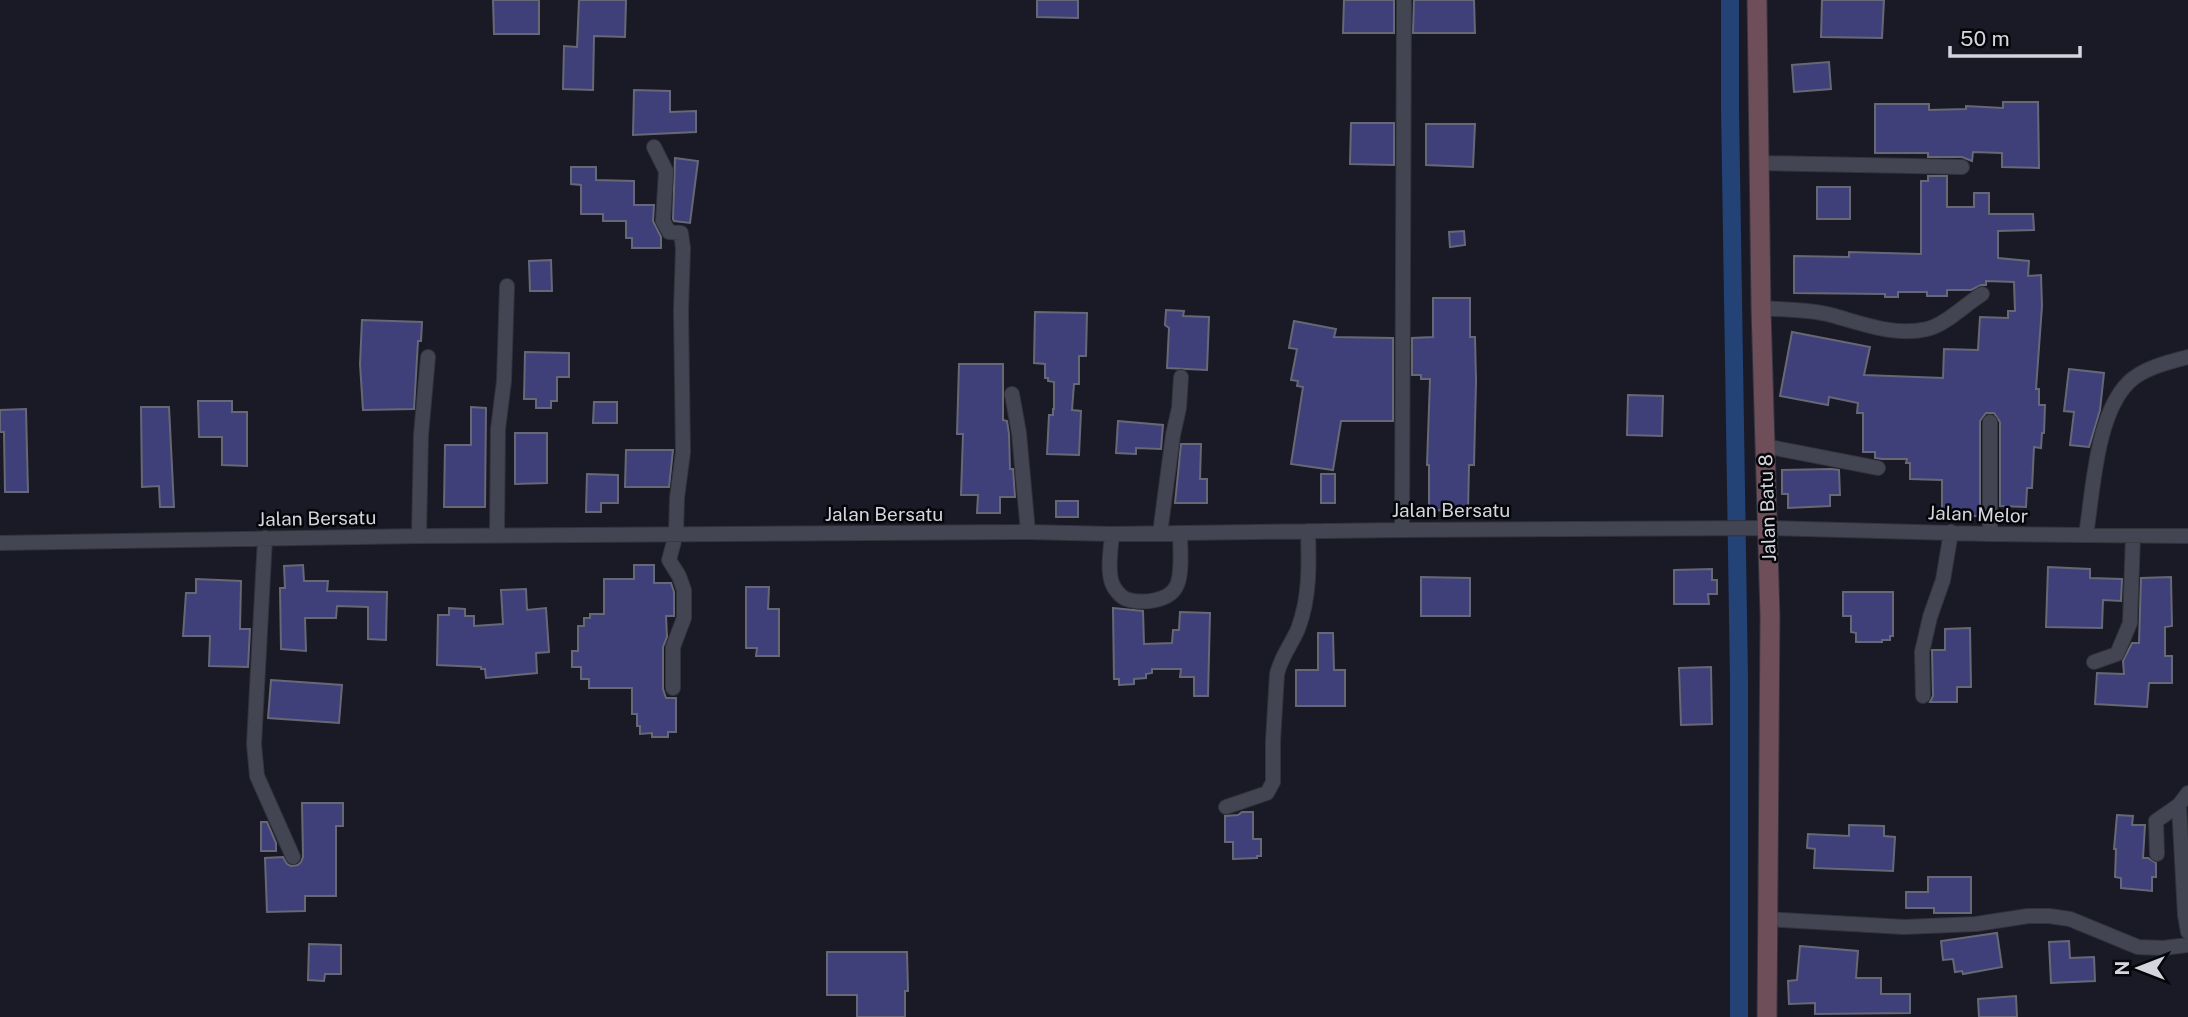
<svg xmlns="http://www.w3.org/2000/svg" width="2188" height="1017" font-family="'Public Sans',sans-serif">
  <rect width="100%" height="100%" fill="#191a25"/>
  <g fill="none" stroke-linecap="round" stroke-linejoin="round">
    <path stroke="#234276" stroke-width="18" d="M1730,0V108L1739,679V1017"/>
  </g>
  <path fill="#3f3f79" stroke="#666876" stroke-width="2" d="M493,0H539V34H494Z
    M579,0H626L625,37L594,36L593,90L563,89L564,46L577,47Z
    M1037,0H1078V18L1037,17Z
    M1344,0H1394V33H1343Z
    M1414,0H1474L1475,33H1413Z
    M1822,0H1884L1882,38L1821,37Z
    M1829,62L1831,89L1794,92L1792,65Z
    M634,90L670,91V112L696,111V132L633,135Z
    M2003,102H2038L2039,168L2002,167V153L1973,152L1972,161L1962,157H1928V153H1875V104H1929V110L1966,109V106L2003,108Z
    M1351,123H1394V165L1350,164Z
    M1426,124H1475L1473,167L1426,165Z
    M675,158L698,161L690,223L674,221L673,219Z
    M571,167H596V180L634,181V205H654L653,221L661,237V248H632V238H626V221H603V214H581V185L571,184Z
    M1928,176H1947V207H1974V193H1989V214H2033L2034,230L1998,231V258L2029,261L2028,276L2041,275L2042,306L2036,389H2039V405H2045L2044,433H2042L2041,448L2034,447L2032,488H2027L2026,507L2000,506V422L1994,413H1986L1980,421V516H1942V480L1910,479V463H1906L1907,459H1882L1875,458V452H1863V413H1857L1858,403L1829,397L1828,405L1780,396L1792,332L1870,347L1864,375L1943,378L1944,349L1978,350L1980,317L2008,318V311H2015L2014,282L1986,281V285H1981L1971,290H1947V296H1927V292H1898V297H1885V294L1794,293V256L1849,257V252L1921,254V181H1928Z
    M1817,187H1850V219H1817Z
    M1464,231L1465,245L1450,247L1449,232Z
    M551,260L552,291H530L529,261Z
    M1433,298H1470V337H1475L1476,381L1474,465H1469L1468,511L1429,510V465H1427L1430,379H1421V375H1412V338L1433,337Z
    M1166,310L1184,311L1183,316L1209,317L1207,370L1167,368L1169,328L1165,325Z
    M1035,312L1087,313L1086,356H1079V384H1074L1072,410L1081,411L1079,455L1047,454L1049,415H1053V409H1054V382L1048,381V378H1045V364L1034,363Z
    M362,320L422,322L421,341H418L414,409L363,410L360,364Z
    M1294,321L1336,329L1334,337L1393,338V421H1341L1333,470L1291,464L1303,387L1297,386L1298,381L1291,380L1297,349L1289,348Z
    M525,352L569,353V377H557V401H551V408H536V399H524Z
    M959,364H1003V420L1007,421L1009,434L1010,469H1013L1015,497H1000V513H977L978,495H961L963,434H957Z
    M2069,369L2104,373L2100,410L2089,447L2070,445L2074,412L2064,411Z
    M1628,395L1663,396L1662,436L1627,435Z
    M198,401H232V412H247V466L222,465V437H199Z
    M594,402H617V423H593Z
    M141,407H169L174,507H160L159,486L142,487Z
    M471,407L486,408L485,507H444L445,445H471Z
    M26,409L28,492H5L4,432H0V410Z
    M1118,421L1163,425L1161,449L1136,448V454L1116,453Z
    M515,433H547V483L515,484Z
    M1181,444H1201L1200,479H1207V503H1175Z
    M626,450H673L669,487H625Z
    M1831,469L1839,470L1840,495H1830V506L1788,508V494H1782V470Z
    M587,474L618,475V503H601V512H586Z
    M1321,474H1335V503H1321Z
    M1056,501H1078V517H1056Z
    M303,565L304,581H328L327,591L387,592L386,640L368,639V607L337,606L336,618H305L306,651L281,649L280,588H285L284,566Z
    M634,565H654V583H671L674,592V616H666L667,637L663,647V689L666,698H676V732H668V737H652V733L640,734V726H637V714H632V688H589V679H581V667H572V651H578V626H584V618H590V614H604V579H634Z
    M2048,567L2090,569V578L2122,579L2121,601L2103,600L2102,628L2046,627Z
    M1712,569V580H1717V594H1708L1709,604H1674V570Z
    M1421,577L1470,578V616H1421Z
    M2171,577L2172,626L2165,627V656H2172V683H2149L2147,707L2095,704L2097,673L2124,674L2123,661L2132,643H2139L2141,578Z
    M196,579L241,581L240,629H250L248,667L209,666L210,636H183L186,593H196Z
    M746,587H769L768,609H779V656H756L757,648H746Z
    M526,589L527,610L546,608L549,652L536,653L537,673L486,678L485,669H481V667L437,665L438,615H449V608L465,609V616H474V626L503,624L501,590Z
    M1843,592H1893V636H1890V640H1882V642H1856V633L1851,632V616H1843Z
    M1113,608L1143,611L1144,644L1172,643L1173,630H1179L1180,612L1210,613L1208,696H1194V677H1180L1181,669H1152V673L1146,674V678L1134,679V684L1119,685V679H1114Z
    M1970,628L1971,687H1957V702H1930L1933,696L1932,650H1945V629Z
    M1318,633H1333L1334,670H1345V706H1296V670H1318Z
    M1711,667L1712,724L1681,725L1679,668Z
    M271,680L342,685L339,723L268,718Z
    M302,803H343V826H336V896H305V911L267,912L265,858L283,857L287,864L291,866L298,865L301,862L303,857Z
    M1242,812H1253V839H1261V856H1257V858L1233,859V842H1225V816L1238,815Z
    M2117,815L2133,816L2132,825H2145L2143,858H2148L2156,863V877H2152V891L2121,888V878L2115,877L2116,849H2114Z
    M261,822H267L276,843V851H261Z
    M1849,825L1884,826V836L1895,837L1893,871L1814,868L1815,849L1807,848L1808,834L1849,836Z
    M1928,877H1971V913H1934V908H1906V892H1928Z
    M1997,933L2002,967L1963,974L1962,971L1955,972L1953,959L1943,960L1941,941Z
    M2069,941L2070,958L2094,957L2095,981L2051,983L2049,942Z
    M309,944L341,945V974H325L324,981L308,980Z
    M1800,946L1858,951L1856,978H1881V994H1910V1013L1815,1014V1003L1789,1004L1788,981L1797,980Z
    M827,952H907L908,991H905V1017H857V995H827Z
    M2016,996L2017,1017H1979L1978,999Z"/>
  <g fill="none" stroke-linecap="round" stroke-linejoin="round">
    <g stroke="#33333c" stroke-width="16">
      <path id="street" d="M654,147L666,171L663,221L669,232L681,233L683,248L681,311L683,452L677,498L676,534L669,560L679,576L684,590V618L673,647V688
        M1759,163L1962,167
        M1761,308C1784,310 1809,309 1831,315C1861,323 1895,337 1927,329C1945,325 1966,304 1982,294
        M1012,394L1019,433L1028,532
        M1765,446L1878,468
        M1402,530L1404,0
        M1160,533L1173,435L1179,408L1181,377
        M1112,534C1111,549 1107,569 1112,583C1114,589 1121,597 1126,599C1140,604 1168,602 1176,587C1183,575 1180,547 1180,533
        M1990,534V422
        M497,535L498,429L504,381L507,286
        M2086,535C2093,491 2096,414 2129,382C2143,368 2169,362 2188,357
        M419,536L421,435L428,357
        M265,538L254,744L257,776L293,857
        M0,543L419,536L1028,532L1112,534L1402,530L1768,528L1990,534L2188,536
        M2094,662L2117,654L2130,623L2133,536
        M1923,696L1922,652L1930,617L1943,580L1951,532
        M2179,805L2185,915L2188,932
        M1226,807L1267,793L1273,782V741L1277,674C1281,657 1291,645 1298,629C1310,597 1309,565 1308,531
        M2157,854L2156,821L2179,805L2188,793
        M1767,919L1904,927L1976,924L2028,916H2049L2070,919L2138,947L2163,948L2188,945"/>
    </g>
    <g stroke="#33333c" stroke-width="21">
      <path id="secondary" d="M1757,0L1761,308L1770,616L1767,1017"/>
    </g>
    <use href="#street" stroke="#434552" stroke-width="14"/>
    <use href="#secondary" stroke="#6e4e58" stroke-width="19"/>
  </g>
  <g text-anchor="middle" dominant-baseline="central" stroke-width="5" stroke-linejoin="round" paint-order="stroke">
    <g font-size="19" fill="#d4d5dd" stroke="#05060a">
      <text transform="translate(1767 508) rotate(-92)">Jalan Batu 8</text>
      <text x="1451" y="510">Jalan Bersatu</text>
      <text x="884" y="514">Jalan Bersatu</text>
      <text transform="translate(1978 514) rotate(2)">Jalan Melor</text>
      <text transform="translate(317 518) rotate(-1)">Jalan Bersatu</text>
    </g>
  </g>
  <g transform="translate(2139 968) rotate(270)" stroke="#05060a" stroke-width="5" paint-order="stroke">
  <path d="M0-5L12 26L0 18L-12 26Z" fill="#d4d5dd"/>
  <text y="-10" font-size="19" font-weight="bold" text-anchor="middle" fill="#d4d5dd">N</text>
  </g>
  <path d="M1950 46v10h130v-10" fill="none" stroke="#d4d5dd" stroke-width="3.5"/>
  <text x="1960" y="46" font-size="21" fill="#d4d5dd" stroke="#05060a" stroke-width="5" paint-order="stroke">50 m</text>
</svg>
